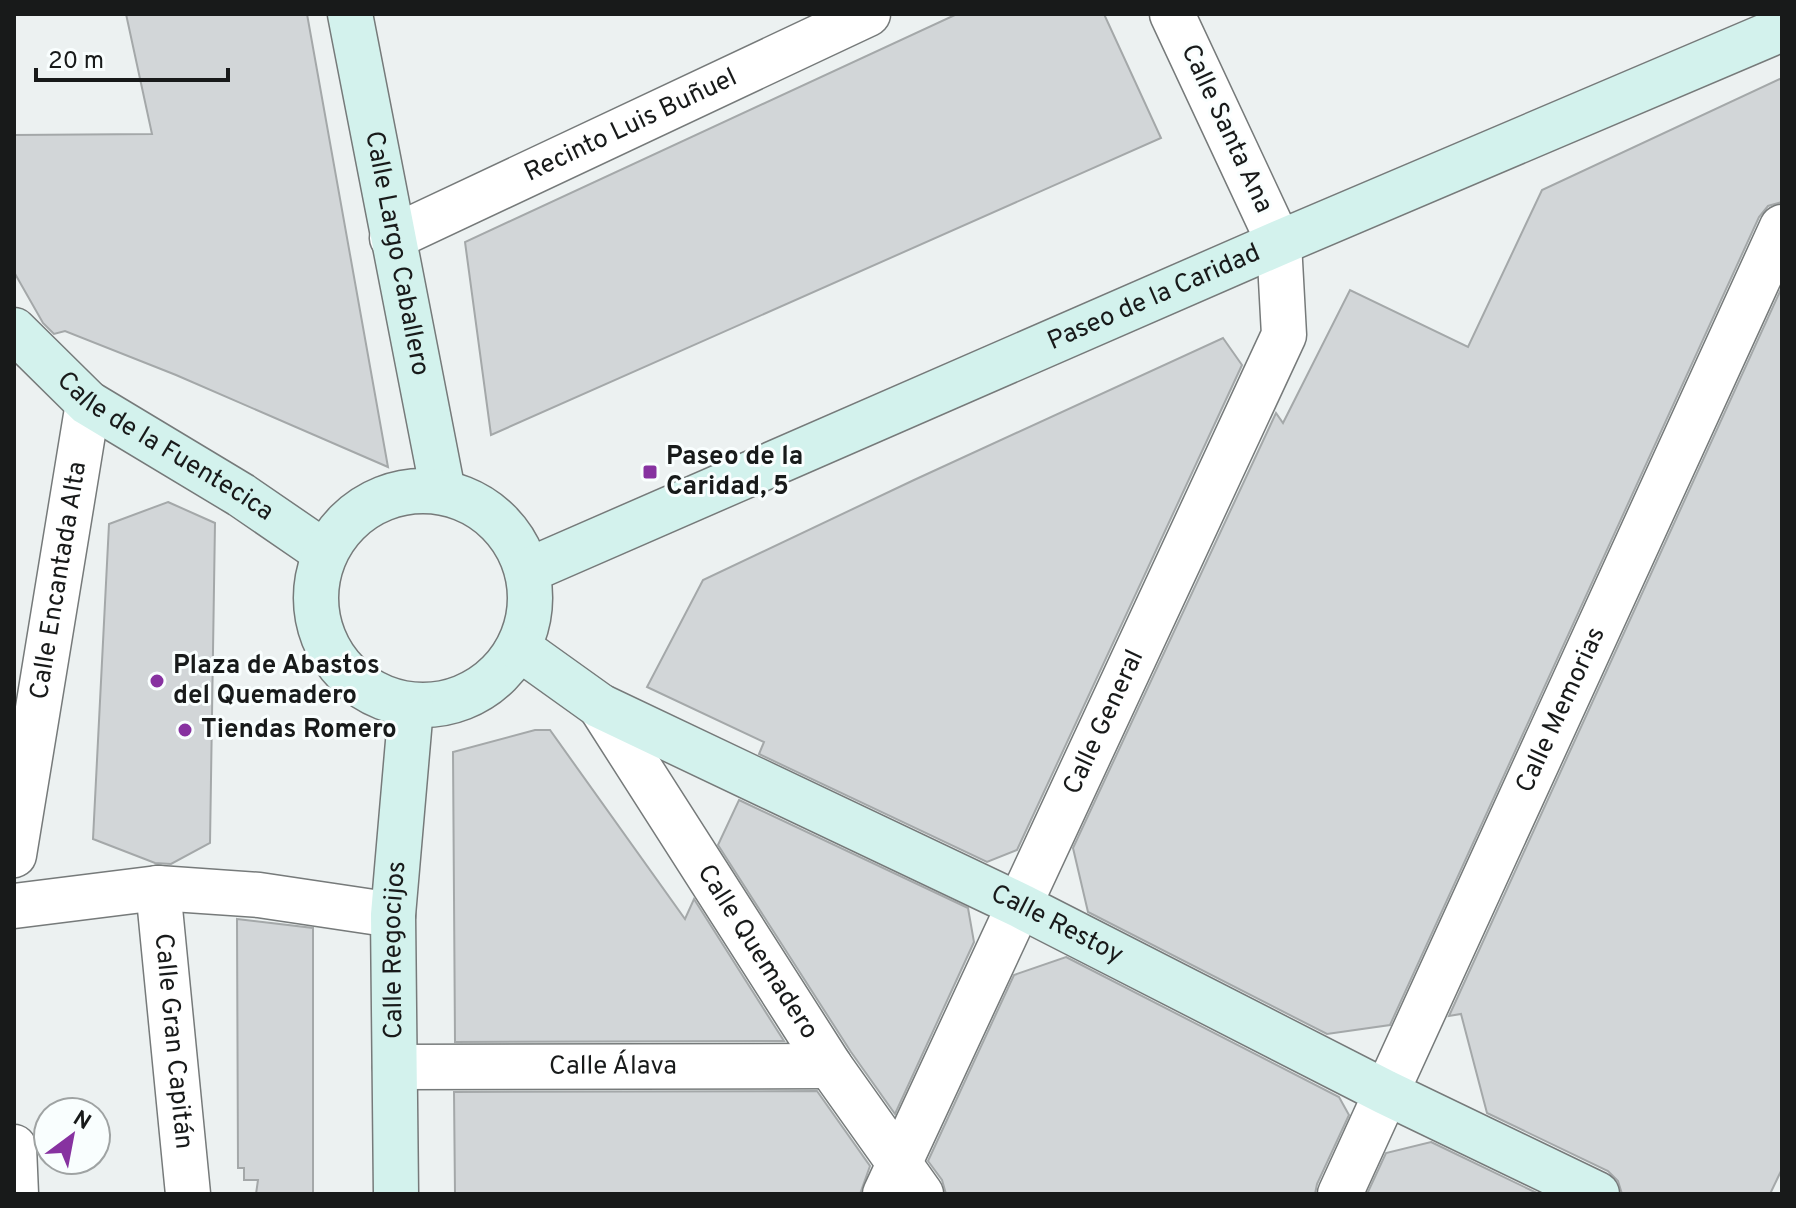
<svg xmlns="http://www.w3.org/2000/svg" width="1796" height="1208" font-family="Overpass,sans-serif">
  <rect width="100%" height="100%" fill="#ecf1f1"/>
  <path fill="#d2d6d8" stroke="#a4a8a9" stroke-width="2" d="M126,14H307L388,467L176,375L65,331L54,334L43,323L14,272V135L152,134Z
    M957,14H1104L1161,138L491,435L465,242Z
    M1782,78V202L1768,206L1759,217L1390,1025L1327,1034L1088,912L1073,848L1276,413L1283,423L1350,290L1468,347L1542,190Z
    M1782,287V1169L1770,1194H1622L1618,1181L1608,1171L1487,1113L1461,1014L1449,1016Z
    M1223,338L1242,365L1017,850L987,862L759,754L764,742L647,687L703,580L914,480Z
    M168,502L215,523L210,843L171,864L155,863L93,839L109,524Z
    M535,730H550L685,919L694,899L784,1041L455,1042L453,752Z
    M739,800L968,908L974,942L895,1114L851,1052L718,845Z
    M237,919L313,928V1194H256L258,1180H244V1168H238Z
    M1066,957L1339,1097L1349,1115L1317,1184L1315,1194H946L942,1180L928,1161L1014,975Z
    M817,1091L870,1166L860,1194H455L454,1092Z
    M1431,1142L1539,1194H1367L1386,1153Z"/>
  <g fill="none" stroke-linecap="round" stroke-linejoin="round">
    <g stroke="#767a7a" stroke-width="47">
      <g id="street">
        <path id="s1" d="M392,238L868,14"/>
        <path id="s2" d="M600,706L830,1066L921,1194"/>
        <path id="s3" d="M14,855L88,403"/>
        <path id="s4" d="M158,888L188,1194"/>
        <path d="M14,906L158,888L259,895L393,915"/>
        <path id="s5" d="M395,1067L830,1066"/>
        <path d="M14,1147L16,1194"/>
        <path id="s6" d="M885,1194L1284,335L1279,243L1172,14"/>
        <path id="s7" d="M1340,1194L1782,227"/>
      </g>
    </g>
    <g stroke="#767a7a" stroke-width="47">
      <g id="secondary">
        <path id="s8" d="M350,14L443,492"/>
        <path id="s9" d="M14,330L88,403L241,495L324,552"/>
        <circle cx="423" cy="598" r="107"/>
        <path id="s10" d="M527,571L1279,243L1782,29"/>
        <path id="s11" d="M519,648L600,706L1021,906L1385,1092L1597,1194"/>
        <path id="s12" d="M396,1194L393,915L411,707"/>
      </g>
    </g>
    <use href="#street" stroke="#fff" stroke-width="44"/>
    <use href="#secondary" stroke="#d3f2ed" stroke-width="44"/>
  </g>
  <g fill="#8732a0" stroke="#f9fefe" stroke-width="3">
    <rect x="642" y="464" width="16" height="16" rx="4"/>
    <circle cx="157" cy="681" r="8"/>
    <circle cx="185" cy="730" r="8"/>
  </g>
  <g text-anchor="middle" dominant-baseline="central" stroke-width="6" stroke-linejoin="round" paint-order="stroke">
    <g font-size="26" fill="#181a1a" stroke="#f9fefe">
      <text stroke="none"><textPath href="#s1" startOffset="264">Recinto Luis Buñuel</textPath></text>
      <text transform="translate(1226 129) rotate(65)">Calle Santa Ana</text>
      <text stroke="none"><textPath href="#s8" startOffset="244">Calle Largo Caballero</textPath></text>
      <text stroke="none"><textPath href="#s10" startOffset="684">Paseo de la Caridad</textPath></text>
      <text stroke="none"><textPath href="#s9" startOffset="192">Calle de la Fuentecica</textPath></text>
      <text stroke="none"><textPath href="#s3" startOffset="278">Calle Encantada Alta</textPath></text>
      <text stroke="none"><textPath href="#s7" startOffset="532">Calle Memorias</textPath></text>
      <text stroke="none"><textPath href="#s6" startOffset="520">Calle General</textPath></text>
      <text stroke="none"><textPath href="#s11" startOffset="606">Calle Restoy</textPath></text>
      <text stroke="none"><textPath href="#s12" startOffset="244">Calle Regocijos</textPath></text>
      <text stroke="none"><textPath href="#s2" startOffset="292">Calle Quemadero</textPath></text>
      <text stroke="none"><textPath href="#s4" startOffset="154">Calle Gran Capitán</textPath></text>
      <text stroke="none"><textPath href="#s5" startOffset="218">Calle Álava</textPath></text>
    </g>
    <g font-size="26" font-weight="bold" fill="#181a1a" stroke="#f9fefe" text-anchor="start">
      <text x="666" y="457">Paseo de la<tspan x="666" dy="30">Caridad, 5</tspan></text>
      <text x="173" y="666">Plaza de Abastos<tspan x="173" dy="30">del Quemadero</tspan></text>
      <text x="201" y="730">Tiendas Romero</text>
    </g>
  </g>
  <rect width="1796" height="1208" fill="none" stroke="#181a1a" stroke-width="32"/>
  <g transform="translate(72 1136) rotate(32)"><circle r="38" fill="#f9fefe" stroke="#9fa3a3" stroke-width="2"/>
  <path d="M0-6L14 30L0 20L-14 30Z" fill="#8732a0"/>
  <text y="-12" font-size="22" font-weight="bold" text-anchor="middle" fill="#181a1a">N</text>
  </g>
  <path d="M36 68v12h192v-12" fill="none" stroke="#181a1a" stroke-width="4"/>
  <text x="48" y="68" font-size="24" fill="#181a1a" stroke="#f9fefe" stroke-width="6" paint-order="stroke">20 m</text>
</svg>
